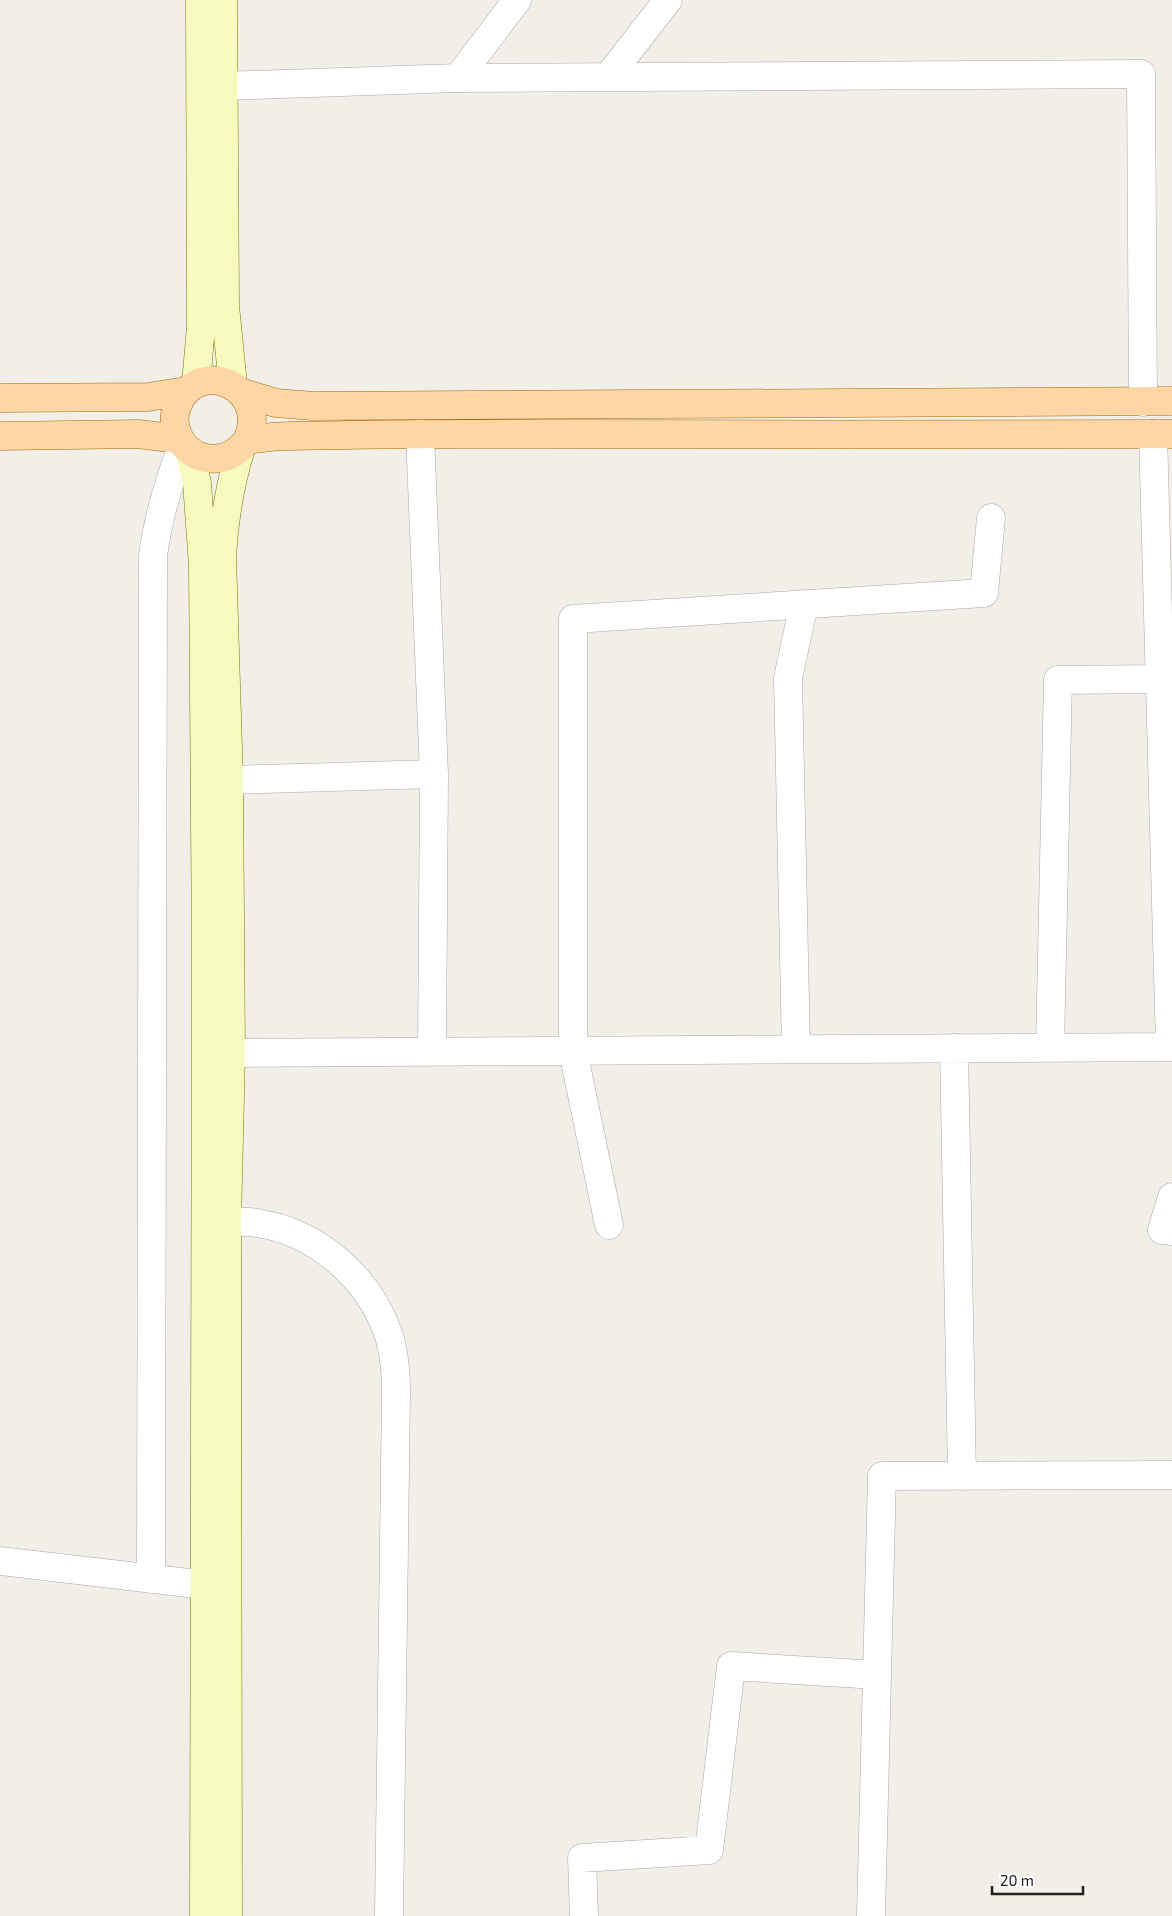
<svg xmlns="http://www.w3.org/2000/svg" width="1172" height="1916" font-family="'Exo 2',sans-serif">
  <rect width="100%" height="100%" fill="#f2efe9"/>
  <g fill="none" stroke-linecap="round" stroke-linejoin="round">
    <g stroke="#a9a9a9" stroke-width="29">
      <path id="street" d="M608,77L668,0
        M458,78L517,0
        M223,86L458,78L1141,74L1143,402
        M420,434L434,774L432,1052
        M1153,434L1170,1047
        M229,780L434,774
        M1050,1047L1058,680L1160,679
        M954,1048L962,1476
        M796,1049L788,678L804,604
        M231,1053L1172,1047
        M1172,1197L1162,1230L1172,1231
        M227,1221C237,1222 248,1221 257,1223C317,1232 368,1277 388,1333C395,1353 396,1373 396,1394L389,1916
        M609,1225L573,1051V619L984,593L991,518
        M0,1561L205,1585
        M151,1579L153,556C158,517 169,481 183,444
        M584,1916L582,1858L709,1850L731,1666L877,1675
        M871,1916L882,1476L1172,1475"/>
    </g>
    <g stroke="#707d05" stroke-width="29">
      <path id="secondary" d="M223,0L225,306L233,385
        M196,384L201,326L200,0
        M189,450L197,483L203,565L206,950L204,1916
        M228,1916L227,1221L231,1053L229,780L222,557C224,519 230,484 241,448"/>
    </g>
    <g stroke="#a06b00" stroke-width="29">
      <path id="primary" d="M243,393L276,403L313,406L1172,401
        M0,398L148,397L186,391
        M0,436L138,434L179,439
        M247,441C271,386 198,357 178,404C168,426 182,454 206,458C218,460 230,457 239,449C242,447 244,443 247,441C253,438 264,438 271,437C296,435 322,436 347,435C388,434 430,434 471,434C705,434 938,435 1172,434"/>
    </g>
    <use href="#street" stroke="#fff" stroke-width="28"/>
    <use href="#secondary" stroke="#f7fabf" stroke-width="28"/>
    <use href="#primary" stroke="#fcd6a4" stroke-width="28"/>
  </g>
  <path d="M992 1886v8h91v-8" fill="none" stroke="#222222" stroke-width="2.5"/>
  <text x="1000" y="1886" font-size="15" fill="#222222" stroke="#ffffff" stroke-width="4" paint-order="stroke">20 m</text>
</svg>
